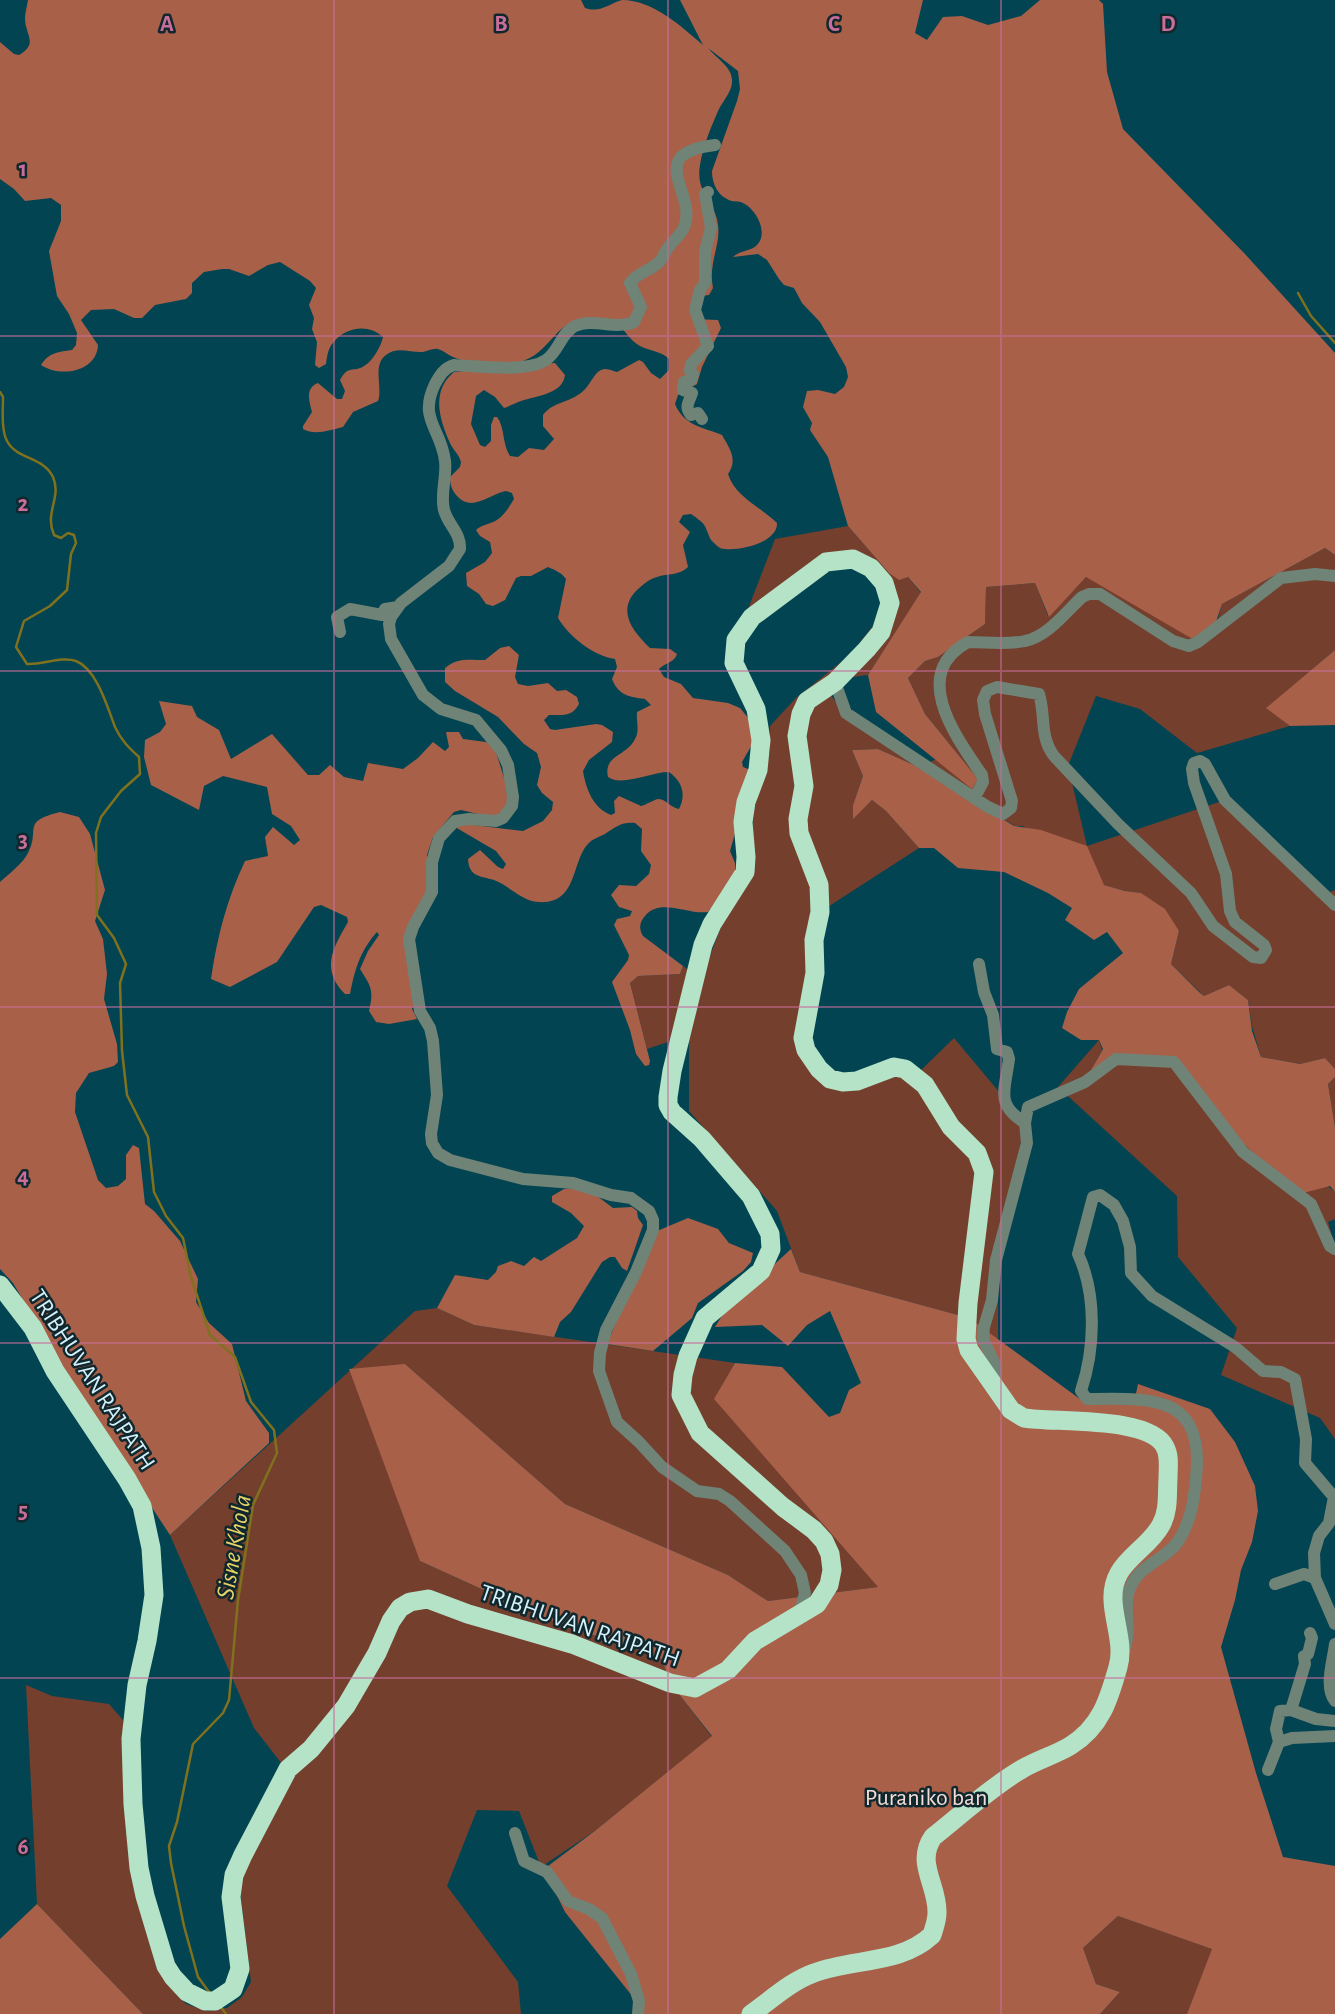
<svg xmlns="http://www.w3.org/2000/svg" width="1335" height="2014" font-family="'Alegreya Sans',sans-serif">
  <rect width="100%" height="100%" fill="#024452"/>
  <path fill="#753f2e" d="M848,526L889,573L907,576L921,593L868,675L821,681L847,718L925,765L936,759L972,788L978,779L925,714L908,678L925,661L938,657L985,624L986,587L1035,583L1048,616L1086,577L1216,628L1222,604L1325,548L1335,555V650L1267,708L1290,726L1197,753L1140,709L1096,696L1068,766L1087,846L1225,800L1325,894L1335,890V1069L1325,1058L1300,1064L1261,1057L1252,1026L1248,1000L1229,985L1204,996L1171,964L1179,931L1141,893L1125,891L1104,885L1023,826H1015L914,765L878,749L852,750L863,776L853,805V818L872,800L886,811L919,848L820,912L803,1038L830,1079L894,1067L915,1076L954,1038L1025,1123L998,1251V1341L969,1318L800,1272L777,1211L689,1111V1035L647,1049L630,983L638,976L680,974L683,966L701,980L750,849L754,810L770,751V726L796,698L850,655L884,612C879,597 873,571 855,565C851,564 843,565 838,565L738,635L775,539Z
    M1099,1040L1102,1050L1089,1074L1118,1053L1165,1056L1335,1192V1219L1328,1222L1335,1246V1439L1320,1418L1221,1375L1237,1328L1178,1257L1177,1196L1058,1087Z
    M1335,1077V1127L1328,1084Z
    M437,1308L474,1325L735,1363L715,1399L879,1587L768,1601L728,1575L565,1504L405,1364L420,1561L545,1618L662,1659L670,1683L712,1737L596,1830L541,1867L519,1811L477,1810L447,1886L518,1982L521,2014H143L37,1904L26,1685L52,1696L109,1704L123,1720L127,1818L174,1991L186,2004L207,2011L227,2008L242,1997L251,1982L239,1882L282,1764L254,1728L170,1535L415,1311Z
    M1118,1916L1213,1949L1187,2014H1100L1120,1992L1096,1984L1083,1948Z"/>
  <path fill="#a86049" d="M28,0H581L585,8C601,13 608,4 622,0C653,0 682,27 703,45L680,0H923L915,33L927,40L943,17L962,16L988,25L1021,16L1040,0H1099L1103,4L1107,72L1123,129L1245,254L1335,353V555L1325,548L1222,604L1214,628L1196,641L1086,577L1049,617L1035,583L986,587L985,624L938,657L925,661L908,678L925,714L978,779L972,789L876,712L868,675L921,592L908,577L899,580L889,573L848,526L828,457L810,430L812,423L803,407L807,391L818,390L835,394L844,387L848,377L846,367L820,322L802,303L794,288L784,285L779,279L767,260L758,254L733,257C740,250 750,252 757,245C769,233 756,209 743,203C740,201 735,202 732,201C718,197 712,184 712,171L737,101L740,89L738,71L708,48C716,58 732,67 732,80C733,90 723,101 719,109C711,127 703,146 700,165C695,194 716,202 718,225C721,245 708,263 713,288L709,295C699,296 693,301 689,310L693,319L718,320L721,328L702,367L697,384L678,395L675,404C684,426 703,427 722,435C730,449 738,460 728,474C735,497 761,507 777,523C778,542 741,551 725,549C719,549 715,544 711,540C703,523 708,526 691,514L683,515L679,522L690,532L683,545L688,567C679,576 668,573 657,577C649,579 641,586 635,592C617,613 634,632 650,648L670,649L677,654C675,662 665,663 659,669L664,677L681,684L693,698L728,703L740,708L749,719L753,743L742,762L743,767L748,769L755,768L743,797L736,805V830L730,851L735,863V880L708,912C688,915 660,897 645,916C639,923 639,929 643,936L683,966L680,974L638,976L630,983L650,1061L649,1065L645,1066L636,1054L630,1030L612,982L628,960L629,955L614,925L617,919L630,916L632,911L619,907L611,895L619,885L636,886L649,874L651,865L641,851L642,829L635,823C621,822 616,827 605,834C601,836 595,838 591,841C570,858 580,905 538,902C522,901 508,885 494,880C480,876 469,877 468,859L480,850L498,867L503,869L506,864L496,851L455,827L458,823L523,831L543,821L552,810L553,802L542,793L537,785L541,767L537,753L524,744L498,717L455,691L445,682V668C458,657 469,660 485,660L500,648L509,646L519,655L515,677L518,684L528,686L548,683L557,691L566,690L577,697L579,704C572,717 563,715 549,715L544,720L550,729L555,730L596,724L602,725L613,732L612,742L589,760L583,771C586,789 593,808 611,815L615,813L614,801L619,796L641,806C646,805 653,800 658,799C665,798 671,808 679,809C686,795 683,782 669,772C651,772 622,787 608,777C603,755 627,756 635,739C640,731 636,721 637,712L651,705L645,699C629,697 618,695 612,679L617,667L615,659C594,656 569,637 558,618L566,579C562,573 555,570 548,567L531,576H521L516,578L505,600L493,606L486,604L479,594L467,586L466,573L485,562L492,553L490,542L480,536L476,530C482,525 486,525 493,522C503,518 509,507 514,499L512,493L506,491C490,494 472,512 458,497C452,491 450,485 450,477L460,467L461,462C459,454 453,450 450,443C439,419 431,391 454,372L555,363L565,375C563,394 536,396 521,401C515,403 510,406 504,408L495,397L484,390L476,396L471,424L480,445L485,447L491,441V425L494,417H497C505,427 502,444 510,456L518,457L529,448L544,450L554,439L543,426V415C554,401 569,403 582,392C590,386 593,374 601,370C607,367 612,371 617,372L639,360L643,362L651,373L660,379L669,370V359C661,351 650,351 640,346C630,341 625,329 617,325C611,321 598,320 591,319C554,314 551,361 511,363C494,364 468,364 453,357C448,355 444,351 438,349C433,348 428,351 423,352C411,353 397,346 386,355C372,365 383,388 378,401L353,412L343,427C330,430 315,436 303,429V426L312,412C309,401 305,388 318,383L337,399H342L345,391L340,380C349,364 353,373 364,366C373,361 381,346 383,337C368,323 345,327 333,343C328,348 327,357 326,364L319,368L315,365L317,342L312,329L314,318L309,305L316,288L310,281L280,262L268,265L249,276L229,269H222L204,272L192,283V293L186,299L155,305L142,318H134L114,309L91,310L81,320L98,345C97,372 60,378 41,365C49,352 59,352 72,350L76,345L77,333L69,314L57,296L49,251L61,221V205L51,198L25,201L14,189L0,179V42L14,54L19,55C39,43 25,35 25,18C25,13 27,6 28,0Z
    M1335,650V725L1290,726L1266,708Z
    M159,701L192,706L197,717L219,730L231,759L272,734L308,775H319L330,765L344,777L363,781L368,763L403,769L418,758L433,742L445,751L449,747L446,732H459L463,739L486,742L494,746L507,787V809L495,818L461,810L454,812L433,837L427,855V892L410,926L415,1000L412,1009L417,1019L389,1024L376,1022L369,1011C374,989 371,987 360,969L368,951L379,935L377,932C360,951 355,969 350,994H345C320,969 333,948 348,922L347,917L321,905L314,907L277,962L230,987L211,979C217,937 227,899 245,861L268,856L265,837L273,827L294,845L300,840L291,826L272,814L267,787L223,776L204,786L199,810L151,785L144,757L145,740L160,732L166,724Z
    M878,749L914,765L1014,826L1041,830L1087,846L1104,885L1125,891L1141,893L1165,909L1179,931L1171,964L1199,992L1204,996L1229,985L1248,1000L1252,1031L1261,1057L1300,1064L1325,1058L1335,1069V1077L1328,1084L1335,1127V1192L1330,1186L1303,1193L1261,1160L1225,1126L1179,1062L1138,1060L1118,1053L1091,1076L1087,1077L1103,1049L1099,1040H1081L1062,1028L1067,1012L1079,989L1123,953L1107,932L1094,940L1065,920L1072,908L1048,893L1004,872L958,868L934,848H919L886,811L872,800L853,819V805L863,776L852,750Z
    M60,812L79,817L90,834L105,890L95,921L103,939L107,974L104,999L117,1044L118,1062L114,1066L89,1073L76,1093L75,1112L98,1180L106,1188L118,1186L126,1179V1155L133,1145L139,1148L145,1204L154,1211L180,1241L198,1279L196,1302L209,1323L232,1344L246,1401L269,1433V1443L170,1535L89,1412L13,1283L0,1269V882C9,874 23,863 28,853C41,829 20,822 60,812Z
    M574,1188L597,1196L613,1208L632,1207L637,1211L638,1218L643,1225L627,1271L622,1268L615,1257H610L602,1262L571,1312L560,1322L554,1337L474,1325L437,1308L455,1275L488,1280L496,1272L498,1266L511,1261L524,1266L534,1257L541,1261L577,1238L584,1226L571,1213L552,1202V1196L564,1189Z
    M688,1218L718,1229L729,1243L753,1253L751,1262L743,1271L698,1303L692,1318L653,1351L607,1344C622,1305 645,1271 657,1231Z
    M791,1249L800,1272L969,1318L1084,1402L1134,1403L1138,1384L1210,1409L1235,1442L1255,1486L1258,1511L1252,1542L1241,1570L1235,1600L1221,1647L1256,1773L1283,1857L1335,1866V2014H1187L1212,1949L1118,1916L1083,1948L1096,1984L1120,1992L1100,2014H642L633,1997L565,1912L544,1869L596,1830L712,1736L670,1683L662,1659L545,1618L420,1561L349,1369L405,1364L565,1504L728,1575L768,1601L878,1587L714,1399L735,1363L782,1367L829,1417L840,1413L849,1390L861,1383L830,1311L807,1325L788,1346L762,1325L715,1327L726,1309Z
    M37,1904L143,2014H0V1939Z"/>
  <g fill="none" stroke-linecap="round" stroke-linejoin="round">
    <path stroke="#80711e" stroke-width="2.5" d="M1298,293L1311,316L1335,343
      M0,392L3,397C3,410 1,429 7,441C17,460 43,456 53,477C62,498 44,512 54,535L61,538L68,533L74,535L76,543L71,554L67,590L50,606L24,621L16,647L27,664C42,665 62,656 76,661C97,669 108,709 115,727C121,740 129,748 139,757L140,774L121,791L101,817L96,833L97,915L114,938L126,964L120,983L122,1051L127,1095L148,1137L154,1192L166,1216L183,1238L191,1277L210,1335L235,1357L251,1402L274,1430L277,1453L253,1505L238,1600L229,1700L223,1713L193,1744L177,1822L169,1846L171,1863L184,1926L198,1977L209,1992
      M220,2006L226,2014"/>
    <path stroke="#708377" stroke-width="12" d="M715,145C639,154 703,197 682,231C678,237 672,242 668,248C665,252 663,258 660,261C651,271 638,272 630,283L641,307L634,322C616,330 593,318 575,326C561,333 559,351 546,360C526,373 478,366 454,365C444,368 440,375 435,384C418,419 441,428 445,461C447,477 440,494 444,510C448,525 461,533 460,549L449,566L401,603L391,617L389,624L391,639L423,695L441,709L476,720L501,750L508,765L513,797L512,806L503,818L496,821L469,819L455,821L439,838L432,862V892L413,927L409,939L420,1011L430,1028L433,1041L437,1095L431,1134L432,1143L438,1153L450,1160L523,1179L573,1183L611,1195L631,1198L649,1211L653,1220V1230L636,1272L606,1330L600,1353L599,1371L617,1422L639,1442L662,1467L697,1491L719,1494L730,1501L785,1551L801,1575L805,1593L800,1613
      M702,419L698,413L691,415C684,406 689,403 692,393L683,390V387L686,384L684,382L691,380L693,374L690,371L691,364L708,346L695,310L700,290L705,283V252L711,228L705,194L708,192
      M340,632L337,617L350,609L382,615L385,609L398,607
      M835,682L846,713L988,807L1003,814L1011,808L1012,801L985,714L983,700L987,691L997,687L1039,694C1046,716 1039,736 1054,756L1118,824L1191,893L1213,926L1253,957L1261,958L1266,950L1264,945L1235,922L1230,911L1226,874L1194,783L1192,769L1194,763L1200,761L1205,764L1225,800L1335,905
      M975,797L983,782L982,775C956,737 909,674 968,642C986,642 1007,645 1025,641C1047,637 1066,612 1082,597L1089,594H1100L1173,641L1189,646L1198,642L1281,578L1315,574L1335,576
      M979,964L984,992L993,1015L997,1049L1007,1052L1009,1059C1005,1091 995,1104 1025,1123
      M996,1387L995,1364L983,1339L984,1327L992,1300L996,1260L1027,1143L1025,1123L1028,1107L1085,1082L1116,1059L1174,1062L1243,1152L1311,1204L1330,1246L1335,1249
      M1275,1584L1304,1574L1315,1578
      M1335,1644C1333,1661 1324,1687 1335,1701
      M1123,1652C1134,1630 1120,1605 1132,1584C1142,1564 1168,1558 1179,1540C1191,1520 1194,1501 1196,1478C1205,1394 1152,1398 1087,1399L1081,1391C1095,1349 1097,1295 1078,1254L1093,1197L1100,1195L1114,1205L1123,1221L1130,1247L1131,1273L1152,1296L1235,1347L1263,1371L1281,1372L1295,1379L1306,1439L1305,1463L1334,1497L1329,1523L1319,1536L1314,1553L1315,1578L1335,1624
      M1291,1710L1305,1664L1304,1656L1308,1654L1312,1638L1310,1633
      M1279,1742L1292,1738L1335,1736
      M1268,1770L1279,1742L1276,1729L1280,1711L1291,1710L1316,1719L1335,1721
      M515,1833L524,1861L547,1872L568,1901L589,1909L602,1918L631,1974L639,2001L638,2014"/>
    <path stroke="#b4e3c7" stroke-width="19" d="M0,1285L33,1328L55,1371L127,1479L142,1506L151,1548L154,1595L147,1641L137,1685L131,1739L133,1804L139,1868L145,1896L166,1966L173,1977L187,1992L205,2001H215L233,1989L240,1969L231,1897L234,1875L243,1855L288,1769L311,1749L346,1706L377,1653L391,1621L400,1608L410,1602L428,1599L468,1614L572,1644L670,1683L695,1688L728,1670L755,1641L817,1604L829,1585L832,1570L830,1554L824,1541L814,1530L783,1507L700,1433L681,1395L683,1375L688,1356L705,1318L761,1271L771,1249L770,1234L751,1196L702,1139L672,1112L668,1105V1097L672,1071L703,945L712,924L745,872L746,857L743,822L746,802L758,770L761,740L756,709L734,663L736,640L752,617L826,562L853,559L871,568L884,583L890,603L881,632L867,649L835,682L807,701L801,714L797,736L804,786L798,819L799,833L819,885L820,912L814,940L815,973L803,1038L806,1050L819,1069L830,1079L843,1082L857,1081L894,1067L905,1069L925,1085L951,1127L977,1153L984,1172L968,1303L966,1339L969,1350L1011,1410L1024,1418C1056,1423 1150,1416 1165,1447C1170,1456 1168,1468 1168,1478C1167,1494 1169,1511 1161,1525C1151,1544 1129,1555 1119,1573C1102,1603 1127,1636 1118,1667C1109,1699 1101,1727 1070,1746C1055,1755 1037,1760 1022,1769C990,1788 962,1814 933,1837C915,1863 938,1885 937,1913C937,1921 934,1928 932,1935C900,1965 853,1958 814,1973C791,1981 771,2000 751,2014"/>
  </g>
  <path fill="none" stroke="#c96e9a" stroke-width="2" stroke-opacity="0.55" d="M334,0V2014M668,0V2014M1001,0V2014M0,336H1335M0,671H1335M0,1007H1335M0,1343H1335M0,1678H1335"/>
  <g text-anchor="middle" dominant-baseline="central" stroke-width="5" stroke-linejoin="round" paint-order="stroke">
    <g font-size="24" fill="#d4f0f9" stroke="#0f272d">
      <text transform="translate(92 1380) rotate(57)">TRIBHUVAN RAJPATH</text>
      <text transform="translate(580 1626) rotate(19)">TRIBHUVAN RAJPATH</text>
    </g>
    <g font-size="24" fill="#f3ddd6" stroke="#0f272d">
      <text x="926" y="1798">Puraniko ban</text>
    </g>
    <g font-size="26" font-style="italic" fill="#e7d266" stroke="#0f272d">
      <text transform="translate(234 1547) rotate(-80)">Sisne Khola</text>
    </g>
  </g>
  <g font-size="23" text-anchor="middle" font-weight="bold" fill="#c96e9a" stroke="#0f272d" stroke-width="5" stroke-linejoin="round" paint-order="stroke">
    <text x="167" y="31">A</text>
    <text x="501" y="31">B</text>
    <text x="834" y="31">C</text>
    <text x="1168" y="31">D</text>
    <text x="23" y="176">1</text>
    <text x="23" y="511">2</text>
    <text x="23" y="847">3</text>
    <text x="23" y="1183">4</text>
    <text x="23" y="1518">5</text>
    <text x="23" y="1854">6</text>
  </g>
</svg>
